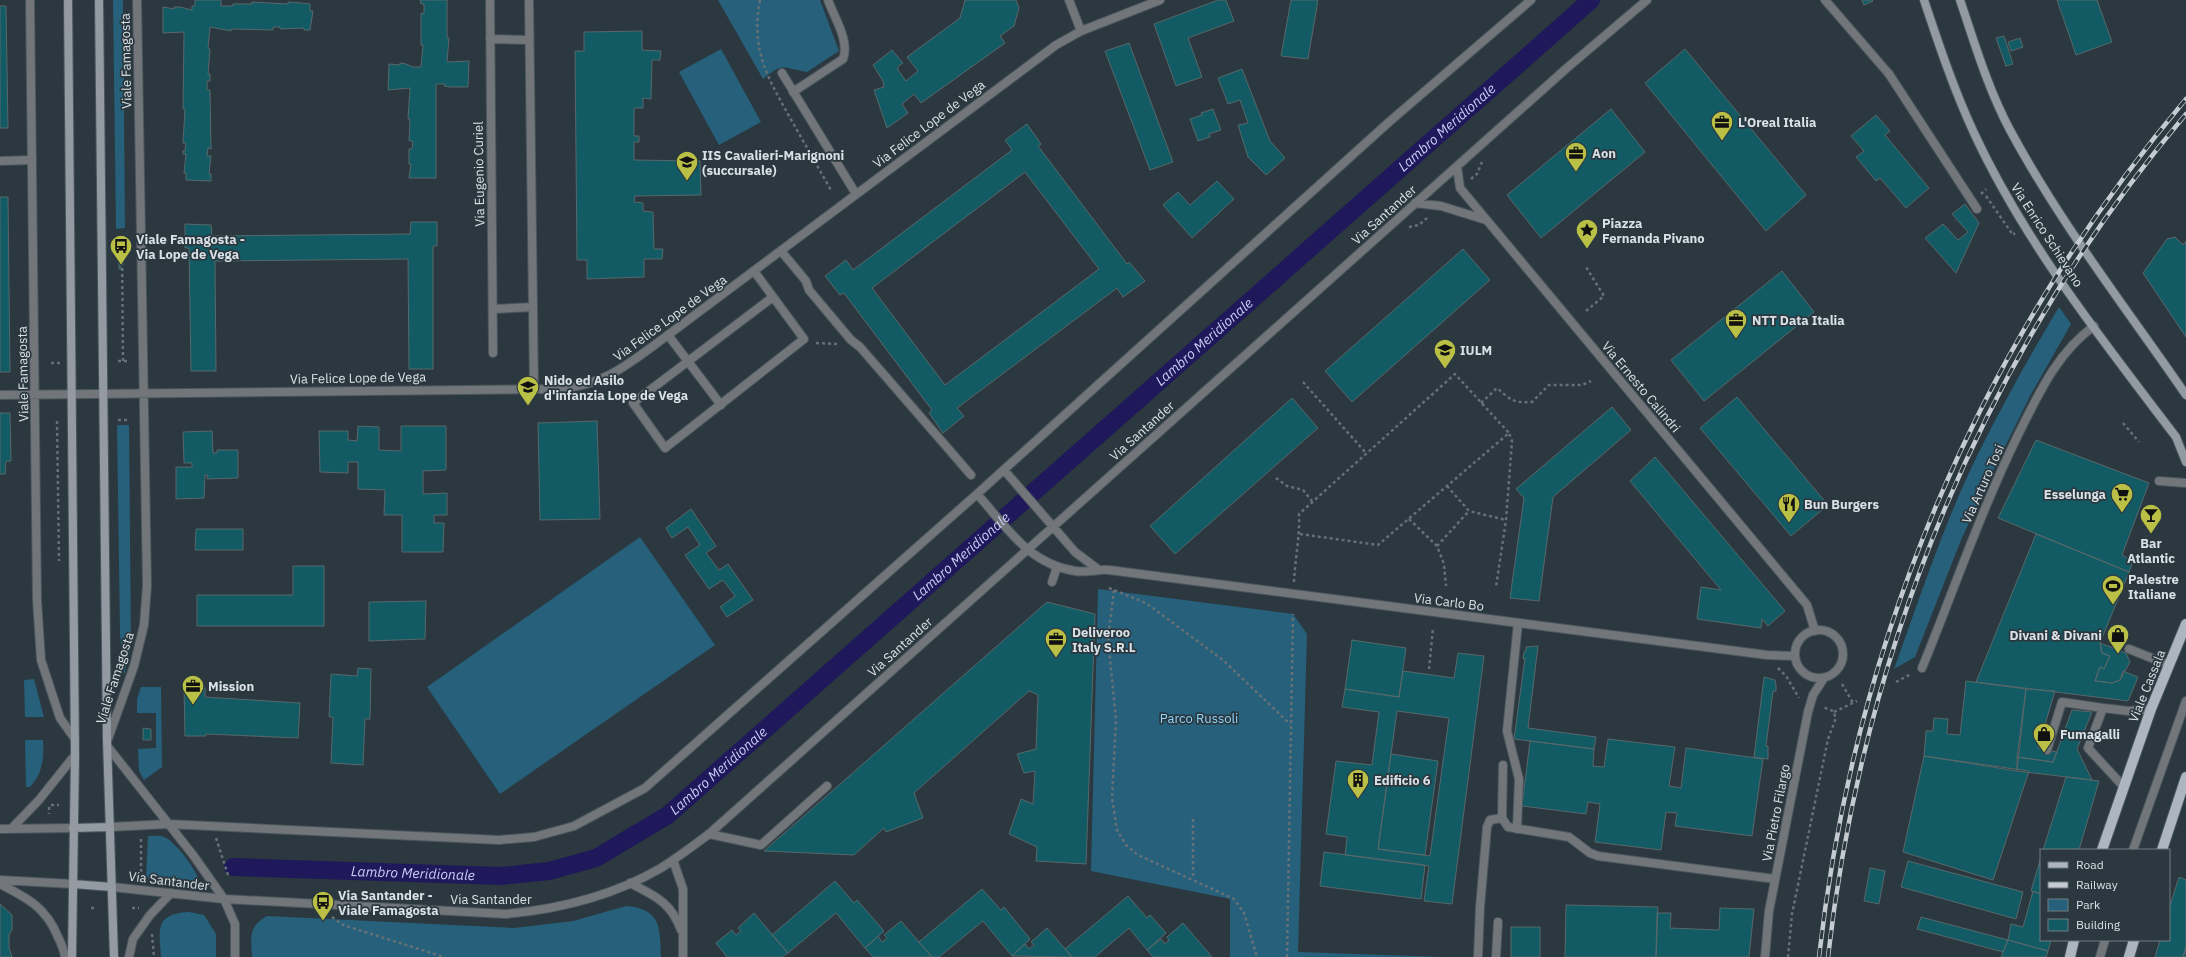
<svg xmlns="http://www.w3.org/2000/svg" width="2186" height="957" font-family="'IBM Plex Sans',sans-serif">
  <rect width="100%" height="100%" fill="#2b383f"/>
  <path fill="#27607b" d="M113,0H123L125,228L116,229Z
    M718,0H820L839,51L807,72C781,68 784,62 763,79Z
    M721,49L761,122L719,145L679,72Z
    M2059,307L2071,324L2030,396L1994,469L1961,540L1915,657L1894,669C1920,597 1944,523 1978,454C2003,404 2030,355 2059,307Z
    M117,425H129L131,647L124,675L120,634Z
    M640,537L715,645L500,794L427,687Z
    M1098,589L1293,614L1307,634L1298,952L1445,957H1230V899L1091,871Z
    M34,679L44,717H25L24,680Z
    M141,687H161L162,767L144,780L139,771L138,749L156,748V713H137V699Z
    M25,740H43C44,758 43,773 30,787H26Z
    M148,836C153,836 160,835 164,837C175,841 197,870 199,881L151,880L146,876Z
    M626,906C661,909 660,927 661,957H252C251,937 248,927 267,916L514,928L573,921Z
    M189,912L204,915L216,934V957H161C159,929 155,914 189,912Z"/>
  <g fill="none" stroke-linecap="round" stroke-linejoin="round">
    <path stroke="#1f185a" stroke-width="18" id="s1" d="M233,867L501,876L549,871L596,858L668,815L1591,0"/>
  </g>
  <path fill="#135b64" stroke="#57686b" fill-rule="evenodd" d="M195,0H221V6H233V4H252V2L288,4V2L301,3L310,4V11H313L310,30H304V28L280,29V27H273V30L231,29V31L210,27L208,49H210L208,74H210V81H207V90H210L211,149L208,148L207,156H211L209,174H211V181L186,180V173H184L186,154H183V151H185L186,143H183L185,109H183L184,32L163,33V7L174,9V7H180L192,10V6H195Z
    M420,0H447V38H449L447,62L469,61L468,87H450L444,86L445,84H436V178H409L411,164H409V149H412L413,141H409L410,119H408L410,88L388,90L389,64L400,65V63L406,64L413,67H421L423,45H421V13L424,14V4H421Z
    M965,0H1016L1019,8L1014,26L1000,36L1005,43L921,103L914,94L902,104L908,113L887,128L874,90L884,87L883,81L873,65L892,50L903,63L898,66V70L906,81L918,71L907,57L960,18Z
    M1218,0H1226L1234,21L1188,38L1202,77L1176,86L1154,24Z
    M1291,0H1318L1308,59L1281,56Z
    M1862,0H1872L1873,1L1864,5Z
    M2057,0H2097L2112,42L2076,55Z
    M0,6H6L8,128H0Z
    M642,31V50L661,51L660,60H652L651,99L643,98V108H634V136H639V142H634V160L700,161L701,195L635,196L634,202L643,203V211L653,212L654,249H663L662,259H644V277L587,279V260H577L575,51H584V32Z
    M2004,36L2013,64L2006,66L1996,38Z
    M2020,38L2023,47L2011,51L2008,42Z
    M1129,43L1173,162L1150,170L1105,51Z
    M1685,49L1806,195L1766,231L1645,83Z
    M1242,69L1270,141L1285,158L1266,175L1248,157L1238,125L1248,123L1240,100L1228,104L1218,78Z
    M1213,109L1221,130L1209,134L1210,137L1198,141L1190,119L1202,115L1201,113Z
    M1611,109L1645,152L1541,238L1507,195Z
    M1876,115L1890,131L1885,135L1929,188L1906,208L1880,178L1876,181L1856,157L1864,151L1851,136Z
    M1027,124L1041,144L1038,146L1127,264L1129,262L1145,281L1123,297L1117,288L957,408L964,416L943,433L929,413L932,410L844,293L840,295L825,276L846,260L853,270L1012,150L1005,140ZM1025,172L1099,269L945,385L872,288Z
    M1217,181L1234,199L1192,238L1163,205L1178,192L1190,205Z
    M0,197H8L10,372H0Z
    M1965,204L1979,223L1956,273L1925,238L1943,224L1958,240L1968,232L1952,214Z
    M411,222H437V246H433V369H409L408,259L215,261L216,371H191L189,248H185V224L211,225L212,236L410,234Z
    M2175,237L2183,245L2186,241V337L2143,273L2167,239Z
    M1463,249L1490,280L1352,402L1325,371Z
    M119,260H121V269H119Z
    M1782,271L1814,312L1704,401L1671,360Z
    M1737,397L1828,505L1791,536L1700,428Z
    M1292,398L1318,428L1175,554L1150,526Z
    M1612,407L1631,430L1553,497L1539,601L1510,598L1524,498L1516,489Z
    M0,413H10L11,461H6L5,474H0Z
    M597,421L600,519L540,520L538,423Z
    M358,426L379,427V450L401,451V426H446V470L423,471V494L447,493V515H434V523H444L443,552H402V515H384L385,490L358,489V462H348V473L320,472L319,431H348V440L357,441Z
    M212,431L213,453H217V450H238V478L207,479L208,475H205L204,498L176,499V467H192V463H184L183,432Z
    M2036,440L2149,483L2122,555L2133,561L2129,572L1998,518Z
    M1655,457L1785,611L1768,626L1762,619L1761,628L1697,619L1701,587L1721,590L1630,481Z
    M691,509L716,546L706,553L719,570L728,564L753,600L727,617L720,607L735,596L723,580L709,589L685,555L700,545L688,527L672,538L666,528Z
    M196,529H243V550H195Z
    M2036,534L2129,572L2100,643L2102,653L2110,656L2104,669L2100,667L2095,681L2112,683L2120,680L2123,671L2138,677L2128,701L1976,682Z
    M293,566H324V626H197V595H293Z
    M426,601L425,639L369,641V602Z
    M1047,602L1095,614L1086,864L1036,861L1037,847L1009,834L1021,799L1033,804L1035,771L1024,773L1017,754L1036,749L1038,695L1029,691L914,793L923,818L886,832L884,828L854,855L764,851Z
    M1352,640L1406,648L1399,697L1345,689Z
    M2100,643L2126,653L2130,662L2120,680L2112,683L2095,681L2100,667L2104,669L2110,656L2102,653Z
    M1538,646L1528,728L1596,737L1594,749L1514,739L1525,658L1523,659L1524,652L1526,651V647Z
    M1458,653L1484,656L1452,904L1424,901L1429,866L1345,855L1347,837L1326,834L1336,761L1372,765L1379,712L1342,707L1345,689L1399,697L1403,671L1454,678ZM1397,711L1449,718L1430,856L1378,849Z
    M358,668L371,669L370,719H365L363,765L331,763L333,717H329L331,674L357,676Z
    M1764,677L1775,680L1776,685V691H1773L1766,746H1768V759L1754,757Z
    M1966,681L2026,689L2017,771L1924,756L1926,731H1933L1934,718L1948,719L1947,734L1960,735Z
    M184,687L205,688V697L300,703L298,738L206,734V736H185Z
    M2026,689L2055,691L2038,748L2057,752L2053,762L2017,757Z
    M2072,710L2092,712L2077,749L2092,780L2017,771V757L2053,762Z
    M143,728L151,729V740H143Z
    M1608,739L1675,747L1669,786L1681,788L1686,748L1763,759L1752,836L1675,826L1677,813L1666,812L1661,850L1595,842L1600,804L1588,802L1586,814L1522,806L1530,741L1594,749L1593,766L1604,767Z
    M1391,754L1438,761L1425,855L1378,849Z
    M1924,756L2029,771L1993,880L1903,852Z
    M2066,777L2099,781L2079,850H2043Z
    M1324,852L1425,865L1421,899L1320,886Z
    M2041,857V894L2031,891Z
    M1908,861L2023,892L2016,919L1901,887Z
    M1870,868L1885,871L1879,904L1864,901Z
    M2179,877L2186,880V947L2183,957H2155L2160,940H2169V909Z
    M835,881L854,903L857,900L884,931L865,948L836,913L788,953L772,935Z
    M982,889L1001,910L1004,907L1030,939L1012,956L983,921L939,957H932L919,942Z
    M2033,891L2041,894V940H2051L2048,951L2008,940L2011,924L2023,927Z
    M1128,896L1147,918L1150,915L1166,933L1147,950L1129,928L1095,957H1072L1065,949Z
    M0,904L12,915V930L9,935V948L12,957H0Z
    M1566,905L1658,907L1656,957H1565Z
    M1720,908L1754,909L1749,957H1656L1657,913H1671L1670,928L1719,930Z
    M754,913L788,953L782,957H727L716,943L732,930L736,935L741,931L738,928Z
    M1921,917L2008,940L2003,952L1917,929Z
    M901,921L919,942L932,957H873L865,948L878,936L882,942L887,938L884,935Z
    M1183,923L1212,957H1153L1147,950L1161,939L1165,944L1169,940L1167,937Z
    M1511,927H1540V957H1511Z
    M1047,928L1072,957L1012,956L1025,944L1029,949L1034,945L1031,942Z
    M2008,940L2048,951L2046,957H2001Z
    M2186,947V957H2183Z"/>
  <g fill="none" stroke-linecap="round" stroke-linejoin="round">
    <g stroke="#4a565d" stroke-width="10">
      <path id="lane" d="M490,0L493,353
        M490,39L529,40
        M782,73L856,194
        M1889,74L1977,209
        M0,161L32,160
        M781,251L806,281L809,290L851,340L860,347L971,475
        M754,271L804,339L665,448L633,403L773,297
        M493,309L533,307
        M668,335L721,405
        M2159,481L2186,483
        M1052,582L1057,567
        M2129,649L2169,665
        M2047,750L2062,702L2103,708
        M1503,765L1502,818L1508,827L1569,837L1590,853L1598,856L1775,879
        M2123,786L2088,748L2103,708L2129,711L2151,709
        M1517,829L1519,779L1507,731L1518,623
        M709,834L761,845L827,786
        M2133,850L2186,701
        M1478,957L1480,907L1487,827L1490,820L1502,818
        M1496,957L1498,922
        M2100,957L2105,940"/>
    </g>
    <g stroke="#4a565d" stroke-width="10">
      <path id="street" d="M30,0L37,600L41,660L60,718L75,739
        M529,0L534,389
        M1069,0L1081,31
        M1825,0L1889,74
        M793,92L843,59C850,41 834,17 828,0
        M1457,166L1460,188L1807,605L1815,631
        M1415,203L1441,206L1486,220
        M0,395L557,389C605,386 631,362 668,335L1056,45L1081,31L1160,0
        M1004,470L1075,552L1099,570
        M977,494C1007,527 1028,564 1075,571C1086,573 1098,569 1109,570L1767,655L1795,656
        M1795 654a24 24 0 1 1 48 0a24 24 0 1 1-48 0Z
        M1922,668C1954,590 1981,510 2019,433C2039,393 2057,353 2094,326
        M108,739L134,666L144,625L147,586L137,0
        M108,747L193,855L224,899L235,924V957
        M110,827L168,824L499,840L534,837L574,826L645,788L977,494L1389,122L1531,0
        M12,828L39,800L75,755
        M0,829L73,828
        M673,860L683,889V957
        M0,880L73,884
        M630,883C655,896 671,902 681,930
        M0,884C27,898 46,907 58,937C61,943 64,950 65,957
        M112,887L224,899L506,914C560,909 613,896 661,868C677,858 693,846 709,834L1568,67L1647,0
        M129,957L133,939L150,915L171,893
        M1765,957L1769,911L1808,712L1813,695L1824,678"/>
    </g>
    <g stroke="#4a565d" stroke-width="10">
      <path id="secondary" d="M68,0L75,755L72,957
        M99,0L107,740L114,957
        M1924,0C1939,45 1954,90 1974,133C2025,243 2103,341 2176,437L2186,462
        M1960,0C1975,44 1988,89 2010,130C2060,223 2126,308 2186,395
        M73,828L110,827
        M73,884L112,887"/>
    </g>
    <g stroke="#4a565d" stroke-width="12">
      <path id="primary" d="M2102,850L2151,709L2186,624
        M2162,850L2186,777
        M2070,957L2074,940
        M2129,957L2134,940"/>
    </g>
    <path stroke="#657077" stroke-width="2.5" stroke-dasharray="3 3" stroke-linecap="butt" d="M760,0C750,51 769,80 793,123C806,146 819,169 832,192
      M1471,179L1477,174L1482,162
      M1981,194L1986,189
      M1986,196L2013,235L2015,233
      M1409,227L1419,225L1428,217
      M122,250L123,361
      M1586,311L1604,296L1586,267
      M816,343L837,344
      M118,361H128
      M51,363H60
      M1303,382L1366,453
      M1481,403L1497,388C1511,400 1512,403 1532,402L1549,385H1582L1591,381
      M118,420H129
      M57,421L59,561
      M2123,423L2139,442
      M1276,478L1287,486L1303,490L1312,501
      M1447,486L1469,511L1506,520
      M1409,519L1437,546L1444,564L1446,586
      M1300,534L1378,545L1509,433L1512,441L1506,520L1496,587
      M1437,546L1469,511
      M1294,582C1295,559 1300,537 1299,514L1455,374L1509,433
      M1109,588L1146,603L1223,660L1290,724
      M1114,590L1108,638L1116,720L1112,798L1117,830L1126,845L1138,855L1234,899L1244,913L1257,957
      M1778,668L1786,676L1799,698
      M1429,669L1433,628
      M1896,682L1911,674
      M1842,684L1853,703
      M1834,712L1857,701
      M51,805H59
      M49,807V814
      M1193,819V879
      M216,838L229,878
      M141,878V838
      M91,908H96
      M132,908H139
      M332,917L343,925L444,957
      M152,934L154,957
      M1287,957L1293,614
      M1788,957L1792,914L1828,739L1836,718L1833,711L1823,707"/>
    <use href="#lane" stroke="#72767b" stroke-width="8"/>
    <use href="#street" stroke="#72767b" stroke-width="8"/>
    <use href="#secondary" stroke="#949aa2" stroke-width="8"/>
    <use href="#primary" stroke="#adb5c0" stroke-width="10"/>
    <g stroke="#c4ccd1" stroke-width="4.5">
      <path id="rail" d="M1819,957C1855,638 1979,345 2186,99
        M1828,957C1863,648 1985,352 2186,114"/>
    </g>
    <use href="#rail" stroke="#2b383f" stroke-width="3" stroke-dasharray="9" stroke-linecap="butt"/>
  </g>
  <defs>
    <g id="office-pin" transform="scale(1.15)"><path d="M0 17L-7.5 6A9.5 9.5 0 1 1 7.5 6Z" fill="#bac045" stroke="#2b383f"/><path d="M-6-3h4V-5.5h4V-3h4V5H-6ZM-1-4.5V-3h2v-1.5ZM-6 0V1H6V0Z" fill="#111"/></g>
    <g id="school-pin" transform="scale(1.15)"><path d="M0 17L-7.5 6A9.5 9.5 0 1 1 7.5 6Z" fill="#bac045" stroke="#2b383f"/><path d="M0-5L7-2L0 1L-7-2ZM-4 1L0 2.5L4 1V4Q0 6-4 4Z" fill="#111"/></g>
    <g id="sight-pin" transform="scale(1.15)"><path d="M0 17L-7.5 6A9.5 9.5 0 1 1 7.5 6Z" fill="#bac045" stroke="#2b383f"/><path d="M0-6L1.8-2.2L6-1.7L2.9 1.2L3.7 5.4L0 3.3L-3.7 5.4L-2.9 1.2L-6-1.7L-1.8-2.2Z" fill="#111"/></g>
    <g id="bus-pin" transform="scale(1.15)"><path d="M0 17L-7.5 6A9.5 9.5 0 1 1 7.5 6Z" fill="#bac045" stroke="#2b383f"/><path d="M-5-6H5V4H4V6H2V4H-2V6H-4V4H-5ZM-3.5-4V0h7V-4ZM-3.5 1.2v1.5H-2V1.2ZM2 1.2v1.5H3.5V1.2Z" fill="#111"/></g>
    <g id="university-pin" transform="scale(1.15)"><path d="M0 17L-7.5 6A9.5 9.5 0 1 1 7.5 6Z" fill="#bac045" stroke="#2b383f"/><path d="M0-5L7-2L0 1L-7-2ZM-4 1L0 2.5L4 1V4Q0 6-4 4Z" fill="#111"/></g>
    <g id="supermarket-pin" transform="scale(1.15)"><path d="M0 17L-7.5 6A9.5 9.5 0 1 1 7.5 6Z" fill="#bac045" stroke="#2b383f"/><path d="M-6-5.5h2.5l.6 2H6L4.5 2H-2.5L-4.4-4H-6ZM-1.5 3.2a1.3 1.3 0 1 0 .1 0ZM3 3.2a1.3 1.3 0 1 0 .1 0Z" fill="#111"/></g>
    <g id="restaurant-pin" transform="scale(1.15)"><path d="M0 17L-7.5 6A9.5 9.5 0 1 1 7.5 6Z" fill="#bac045" stroke="#2b383f"/><path d="M-5-6h1v4h1v-4h1v4h1v-4h1v5L-1.5 .5V6h-2V.5L-5-1ZM5-6V6H3V1.5H1.5Q1.5-4 5-6Z" fill="#111"/></g>
    <g id="bar-pin" transform="scale(1.15)"><path d="M0 17L-7.5 6A9.5 9.5 0 1 1 7.5 6Z" fill="#bac045" stroke="#2b383f"/><path d="M-6-5H6L.8 .8V4.5H3.5V6h-7V4.5H-.8V.8Z" fill="#111"/></g>
    <g id="stadium-pin" transform="scale(1.15)"><path d="M0 17L-7.5 6A9.5 9.5 0 1 1 7.5 6Z" fill="#bac045" stroke="#2b383f"/><path d="M0-5a6.5 5 0 1 0 0 10a6.5 5 0 1 0 0-10ZM-3.5-1.8h7v3.6h-7Z" fill="#111"/></g>
    <g id="shop-pin" transform="scale(1.15)"><path d="M0 17L-7.5 6A9.5 9.5 0 1 1 7.5 6Z" fill="#bac045" stroke="#2b383f"/><path d="M-5-2.5h2.3a2.7 3.5 0 0 1 5.4 0H5L5.5 6h-11ZM-1.5-2.5h3a1.5 2.3 0 0 0-3 0Z" fill="#111"/></g>
    <g id="building-pin" transform="scale(1.15)"><path d="M0 17L-7.5 6A9.5 9.5 0 1 1 7.5 6Z" fill="#bac045" stroke="#2b383f"/><path d="M-4-6H4V6H1V3H-1V6H-4ZM-2.5-4.3h1.7v1.8h-1.7ZM.8-4.3h1.7v1.8H.8ZM-2.5-1h1.7V.8h-1.7ZM.8-1h1.7V.8H.8Z" fill="#111"/></g>
  </defs>
  <g fill-rule="evenodd">
    <use href="#office-pin" x="1722" y="122"/>
    <use href="#office-pin" x="1576" y="153"/>
    <use href="#school-pin" x="687" y="162"/>
    <use href="#sight-pin" x="1587" y="230"/>
    <use href="#bus-pin" x="121" y="246"/>
    <use href="#office-pin" x="1736" y="320"/>
    <use href="#university-pin" x="1445" y="350"/>
    <use href="#school-pin" x="528" y="387"/>
    <use href="#supermarket-pin" x="2122" y="494"/>
    <use href="#restaurant-pin" x="1789" y="504"/>
    <use href="#bar-pin" x="2151" y="515"/>
    <use href="#stadium-pin" x="2113" y="586"/>
    <use href="#shop-pin" x="2118" y="635"/>
    <use href="#office-pin" x="1056" y="639"/>
    <use href="#office-pin" x="193" y="686"/>
    <use href="#shop-pin" x="2044" y="734"/>
    <use href="#building-pin" x="1358" y="780"/>
    <use href="#bus-pin" x="323" y="902"/>
  </g>
  <g text-anchor="middle" dominant-baseline="central" stroke-width="3.5" stroke-linejoin="round" paint-order="stroke">
    <g font-size="13" fill="#d9e1e6" stroke="#2b383f">
      <text transform="translate(126 61) rotate(-91)">Viale Famagosta</text>
      <text transform="translate(929 124) rotate(-37)">Via Felice Lope de Vega</text>
      <text transform="translate(479 174) rotate(-91)">Via Eugenio Curiel</text>
      <text transform="translate(1384 215) rotate(-42)">Via Santander</text>
      <text transform="translate(2047 235) rotate(57)">Via Enrico Schievano</text>
      <text transform="translate(670 318) rotate(-36)">Via Felice Lope de Vega</text>
      <text transform="translate(23 374) rotate(-91)">Viale Famagosta</text>
      <text transform="translate(358 378) rotate(-1)">Via Felice Lope de Vega</text>
      <text transform="translate(1641 387) rotate(50)">Via Ernesto Calindri</text>
      <text transform="translate(1142 431) rotate(-42)">Via Santander</text>
      <text transform="translate(1983 484) rotate(-66)">Via Arturo Tosi</text>
      <text transform="translate(1449 602) rotate(7)">Via Carlo Bo</text>
      <text transform="translate(900 647) rotate(-42)">Via Santander</text>
      <text transform="translate(115 678) rotate(-72)">Viale Famagosta</text>
      <text transform="translate(2147 686) rotate(-68)">Viale Cassala</text>
      <text transform="translate(1776 813) rotate(-79)">Via Pietro Filargo</text>
      <text transform="translate(169 881) rotate(7)">Via Santander</text>
      <text x="491" y="899">Via Santander</text>
    </g>
    <g font-size="13" font-weight="bold" fill="#d9e1e6" stroke="#2b383f" text-anchor="start">
      <text x="1738" y="122">L'Oreal Italia</text>
      <text x="1592" y="153">Aon</text>
      <text x="702" y="155">IIS Cavalieri-Marignoni<tspan x="702" dy="15">(succursale)</tspan></text>
      <text x="1602" y="223">Piazza<tspan x="1602" dy="15">Fernanda Pivano</tspan></text>
      <text x="136" y="239">Viale Famagosta -<tspan x="136" dy="15">Via Lope de Vega</tspan></text>
      <text x="1752" y="320">NTT Data Italia</text>
      <text x="1460" y="350">IULM</text>
      <text x="544" y="380">Nido ed Asilo<tspan x="544" dy="15">d'infanzia Lope de Vega</tspan></text>
      <text x="2106" y="494" text-anchor="end">Esselunga</text>
      <text x="1804" y="504">Bun Burgers</text>
      <text x="2151" y="543" text-anchor="middle">Bar<tspan x="2151" dy="15">Atlantic</tspan></text>
      <text x="2128" y="579">Palestre<tspan x="2128" dy="15">Italiane</tspan></text>
      <text x="1072" y="632">Deliveroo<tspan x="1072" dy="15">Italy S.R.L</tspan></text>
      <text x="2102" y="635" text-anchor="end">Divani &amp; Divani</text>
      <text x="208" y="686">Mission</text>
      <text x="2060" y="734">Fumagalli</text>
      <text x="1374" y="780">Edificio 6</text>
      <text x="338" y="895">Via Santander -<tspan x="338" dy="15">Viale Famagosta</tspan></text>
    </g>
    <g font-size="13" fill="#8fd4f9" stroke="#2b383f">
      <text x="1199" y="718">Parco Russoli</text>
    </g>
    <g font-size="14" font-style="italic" fill="#c9cef7" stroke="#2b383f">
      <text stroke="none"><textPath href="#s1" startOffset="1488">Lambro Meridionale</textPath></text>
      <text stroke="none"><textPath href="#s1" startOffset="1164">Lambro Meridionale</textPath></text>
      <text stroke="none"><textPath href="#s1" startOffset="840">Lambro Meridionale</textPath></text>
      <text stroke="none"><textPath href="#s1" startOffset="516">Lambro Meridionale</textPath></text>
      <text stroke="none"><textPath href="#s1" startOffset="180">Lambro Meridionale</textPath></text>
    </g>
  </g>
  <rect x="2040" y="849" width="130" height="92" fill="#2b383f" stroke="#717c82"/>
  <rect x="2048" y="862" width="20" height="6" fill="#adb5c0" stroke="#717c82"/>
  <text x="2076" y="869" font-size="12" fill="#d9e1e6">Road</text>
  <rect x="2048" y="882" width="20" height="6" fill="#c4ccd1" stroke="#717c82"/>
  <text x="2076" y="889" font-size="12" fill="#d9e1e6">Railway</text>
  <rect x="2048" y="899" width="20" height="12" fill="#27607b" stroke="#717c82"/>
  <text x="2076" y="909" font-size="12" fill="#d9e1e6">Park</text>
  <rect x="2048" y="919" width="20" height="12" fill="#135b64" stroke="#717c82"/>
  <text x="2076" y="929" font-size="12" fill="#d9e1e6">Building</text>
</svg>
